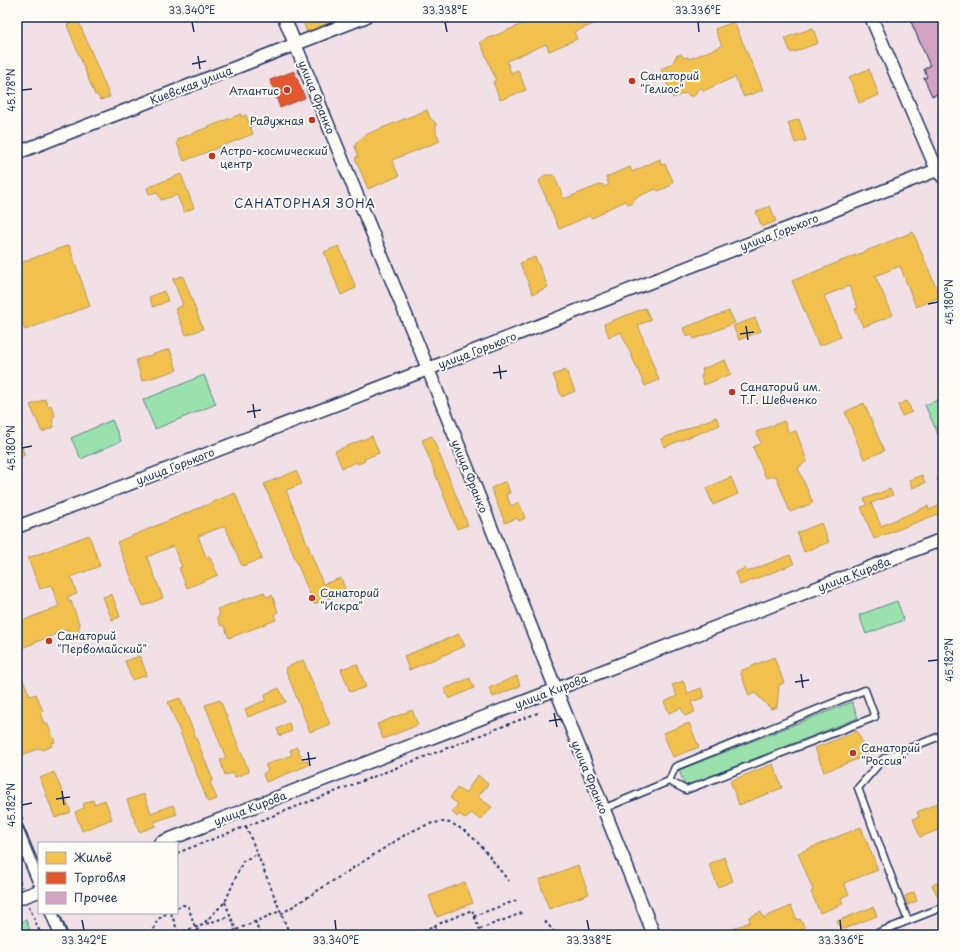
<svg xmlns="http://www.w3.org/2000/svg" width="960" height="952" font-family="'Playpen Sans',sans-serif">
  <rect width="100%" height="100%" fill="#f1e1e7"/>
  <filter id="ink" filterUnits="userSpaceOnUse"><feTurbulence type="fractalNoise" baseFrequency=".025" numOctaves="2"/><feDisplacementMap in="SourceGraphic" scale="8" xChannelSelector="R" yChannelSelector="G"/><feConvolveMatrix kernelMatrix="1 2 1 2 8 2 1 2 1" color-interpolation-filters="sRGB"/></filter>
  <g filter="url(#ink)">
    <path fill="#9ae1ae" stroke="#5a8886" d="M204,375L216,404L155,429L143,400Z
      M943,398V440L941,441L925,405Z
      M112,420L121,441L81,459L71,438Z
      M897,601L904,620L866,634L859,615Z
      M852,702L858,718L685,786L679,770Z
      M26,920L32,935H17V924Z"/>
    <path fill="#f2c14e" stroke="#b29553" d="M67,17H77L78,20L70,24Z
      M315,17H351L307,32L303,22Z
      M539,17H605L606,19L574,32L577,39L549,51L546,44L507,61L511,73L518,70L526,90L500,100L493,82L496,80L480,42Z
      M710,17H724L712,22Z
      M78,20L110,97L100,100L97,94L95,95L67,25Z
      M734,22L763,90L744,97L735,77L703,91L702,87L696,91V94L692,97L685,93L673,98L661,69L673,63L676,56L681,54L684,58L688,57L689,59L722,46L715,29Z
      M813,28L818,43L791,53L785,38Z
      M869,69L879,95L859,103L849,77Z
      M427,110L430,118L436,123V132L440,141L392,160L399,176L368,189L355,158L358,156L355,146L357,142L367,134Z
      M241,114V117L246,115L253,134L184,161L177,143L178,139Z
      M799,119L806,140L795,143L788,123Z
      M660,159L661,165L665,164L673,181L670,186L658,191L656,189L635,198L632,204H628L626,201L605,210L603,213L592,218L589,216L559,229L539,181L545,175H554L564,199L602,184L604,187L609,185L606,177L630,167L632,172Z
      M181,174L194,208L184,212L177,195L161,200L157,192L149,194L147,188Z
      M770,206L776,221L762,227L756,212Z
      M913,232L940,297L916,307L900,266L875,276L893,315L863,327L855,309L858,308L849,286L824,296L841,337L819,346L792,281Z
      M69,245L90,306L25,330L21,322L17,324V264Z
      M339,246L356,288L341,295L324,252Z
      M535,257L548,287L533,294L520,263Z
      M183,276L203,329L186,335L175,309L183,305L173,279Z
      M164,291L168,301L153,307L149,297Z
      M645,308L651,320L638,325L659,380L645,386L621,332L609,337L604,324Z
      M729,311L735,323L694,339L692,335L686,337L683,328Z
      M755,318L761,331L739,340L733,326Z
      M170,349L177,370L142,381L136,360Z
      M725,360L731,374L704,385L701,377L703,373L702,369Z
      M566,370L575,391L562,397L553,375Z
      M45,399L48,406L51,405L55,416L52,418L54,427L42,432L30,405Z
      M907,401L912,412L902,416L898,405Z
      M864,403L884,451L864,459L845,412Z
      M716,417L720,425L664,447L661,439Z
      M784,421L789,433L796,431L807,461L798,468L813,503L790,512L776,476L766,478L753,447L761,443L756,432Z
      M17,436L25,455L17,458Z
      M372,436L379,453L364,459L365,461L358,464L357,462L342,468L335,451Z
      M432,436L468,525L457,529L422,440Z
      M296,471L302,484L286,490L323,584L341,578L346,592L314,604L264,484Z
      M922,475L925,483L912,488L909,480Z
      M943,476V493L937,479Z
      M731,477L738,494L713,505L706,488Z
      M506,481L510,493L506,494L511,506L519,502L525,518L519,521L517,518L505,523L491,488Z
      M890,489L893,495L871,503L881,526L928,506L929,510L943,504V512L874,539L861,507L867,505L864,499Z
      M235,493L262,559L242,566L225,526L198,536L206,557L209,556L218,575L187,588L179,568L182,567L173,546L147,557L163,598L143,606L117,542Z
      M821,523L829,542L804,552L797,533Z
      M89,535L100,566L71,577L77,594L67,597L69,602L71,601L80,626L78,627L82,638L74,641L68,629L17,650V623L59,606L51,585L40,589L28,558Z
      M790,555L794,564L740,585L735,573L745,568L747,572Z
      M264,592L266,597L272,595L278,612L274,614L276,620L229,638L224,625L221,626L217,617L220,615L217,609Z
      M112,594L120,617L112,620L103,597Z
      M459,634L465,646L409,670L404,656Z
      M140,656L147,675L132,680L125,661Z
      M774,657L784,683L779,685L777,707L771,709L755,693L749,696L740,671Z
      M303,660L330,724L310,732L285,668Z
      M357,664L366,687L350,692L341,669Z
      M17,666L30,696L36,694L43,711L40,712L44,724L47,723L55,742L51,743L52,746L42,750L40,748L17,757V701L22,700L17,688Z
      M517,676L520,686L493,697L489,688Z
      M470,678L474,688L449,699L444,689Z
      M683,681L688,693L701,688L705,697L691,702L695,712L685,716L681,708L669,713L664,702L677,696L672,685Z
      M279,688L286,702L248,717L245,709L266,700L265,694Z
      M180,698L213,780L210,782L217,799L208,802L168,702Z
      M220,700L249,772L235,777L233,773L225,775L220,760L226,758L205,705Z
      M412,710L418,725L383,739L377,724Z
      M289,723L292,731L280,736L277,729Z
      M689,723L699,747L673,757L663,733Z
      M857,731L868,755L824,772L815,748Z
      M297,747L303,761L307,760L309,765L266,782L263,774L268,770L265,765L292,755L290,750Z
      M773,764L782,788L739,805L730,781Z
      M54,772L71,812L55,818L40,778Z
      M478,775L488,784L478,797L492,807L481,820L471,813L466,819L459,814L457,817L452,812L458,804L450,798L457,788L465,793Z
      M144,794L151,813L173,805L177,814L154,822L156,826L139,832L127,800Z
      M93,800L94,804L105,800L112,819L82,831L75,812L84,808L83,804Z
      M943,801V843L938,830L920,837L913,819L919,817L917,812Z
      M861,827L878,870L844,883L849,894L841,898L843,904L820,913L811,892L813,890L798,853Z
      M724,857L733,881L718,887L709,864Z
      M578,865L589,894L549,909L539,880Z
      M943,881V893L937,895L932,885Z
      M465,882L473,903L437,917L429,896Z
      M914,892L917,901L908,905L905,896Z
      M791,906L797,920L800,919L805,928L786,935H728L735,931L734,928L750,922L749,917L761,912L763,918Z
      M873,907L877,916L841,930L837,921Z"/>
    <path fill="#e4572e" stroke="#a84b3c" d="M294,71L305,98L280,108L270,80Z"/>
    <path fill="#d4a3c2" stroke="#1b2f5e" d="M909,17H938L943,29V105L938,94L932,96L924,78L927,77L924,69L930,66Z"/>
    <g fill="none" stroke-linecap="round" stroke-linejoin="round">
      <g stroke="#1b2f5e" stroke-width="9">
        <path id="service" d="M943,679V681
          M603,809L669,781L686,790L875,717L865,690L675,767L669,781
          M908,921L858,788L884,758L943,735
          M872,935L943,907"/>
      </g>
      <g stroke="#1b2f5e" stroke-width="15">
        <path id="minor" d="M284,17L428,369L654,935
          M871,17L937,170L943,177
          M17,153L365,17
          M17,527L428,369L937,170
          M17,829L39,881
          M160,843L943,539
          M17,899L39,891
          M52,913L61,935"/>
      </g>
      <path stroke="#1b2f5e" stroke-width="2" stroke-dasharray="3 3" stroke-linecap="butt" d="M17,806L23,820
        M246,826L290,935
        M177,853L540,712
        M17,875L22,887
        M29,906L41,935
        M177,908L183,905L188,906L195,927
        M171,913L179,935
        M281,914L408,833C421,827 438,818 452,824C477,834 492,862 509,881
        M474,916L517,900
        M255,921L260,935
        M545,921L557,935
        M435,926L439,935
        M480,929L522,913
        M152,935L157,920L167,913
        M172,935L230,916
        M192,935L225,902L243,861L257,854
        M222,935L236,930L225,902
        M238,935L236,930L280,911
        M284,935L289,933
        M412,935L472,910L481,934L479,935"/>
      <use href="#service" stroke="#fdfcf7" stroke-width="6"/>
      <use href="#minor" stroke="#fdfcf7" stroke-width="12"/>
      <path stroke="#1b2f5e" stroke-width="1" d="M17,814L39,868
        M58,913L67,935"/>
    </g>
  </g>
  <path fill="none" stroke="#1b2f5e" stroke-width="1.5" d="M192,22L194,32M445,22L447,32M698,22L699,32M198,56L200,69M192,64L206,61M22,90L32,89M928,304L938,302M746,326L748,340M740,334L754,332M499,365L501,379M493,373L507,371M253,404L255,418M247,412L261,410M22,448L32,446M928,661L938,660M801,674L803,688M795,682L809,680M554,713L557,727M549,721L562,719M308,752L310,766M302,760L316,758M62,791L64,805M56,799L70,797M22,805L32,803M82,920L84,930M335,920L336,930M587,920L589,930M840,920L841,930"/>
  <g fill="#c8321e" stroke="#fdfcf7" stroke-width="1.5">
    <circle cx="632" cy="81" r="4"/>
    <circle cx="287" cy="90" r="4"/>
    <circle cx="312" cy="120" r="4"/>
    <circle cx="212" cy="156" r="4"/>
    <circle cx="732" cy="392" r="4"/>
    <circle cx="312" cy="598" r="4"/>
    <circle cx="49" cy="641" r="4"/>
    <circle cx="853" cy="753" r="4"/>
  </g>
  <g text-anchor="middle" dominant-baseline="central" stroke-width="4" stroke-linejoin="round" paint-order="stroke">
    <g font-size="11" fill="#1b2f5e" stroke="#fdfcf7" text-anchor="start">
      <text x="640" y="75">Санаторий<tspan x="640" dy="13">"Гелиос"</tspan></text>
      <text x="279" y="90" text-anchor="end">Атлантис</text>
      <text x="304" y="120" text-anchor="end">Радужная</text>
      <text x="220" y="150">Астро-космический<tspan x="220" dy="13">центр</tspan></text>
      <text x="740" y="386">Санаторий им.<tspan x="740" dy="13">Т.Г. Шевченко</tspan></text>
      <text x="320" y="592">Санаторий<tspan x="320" dy="13">"Искра"</tspan></text>
      <text x="57" y="635">Санаторий<tspan x="57" dy="13">"Первомайский"</tspan></text>
      <text x="861" y="747">Санаторий<tspan x="861" dy="13">"Россия"</tspan></text>
    </g>
    <g font-size="11" fill="#1b2f5e" stroke="#fdfcf7">
      <text transform="translate(191 85) rotate(-21)">Киевская улица</text>
      <text transform="translate(317 97) rotate(68)">улица Франко</text>
      <text transform="translate(779 232) rotate(-21)">улица Горького</text>
      <text transform="translate(477 350) rotate(-21)">улица Горького</text>
      <text transform="translate(175 466) rotate(-21)">улица Горького</text>
      <text transform="translate(470 476) rotate(68)">улица Франко</text>
      <text transform="translate(854 574) rotate(-21)">улица Кирова</text>
      <text transform="translate(551 691) rotate(-21)">улица Кирова</text>
      <text transform="translate(590 777) rotate(68)">улица Франко</text>
      <text transform="translate(250 808) rotate(-21)">улица Кирова</text>
    </g>
    <g font-size="12" letter-spacing="1" fill="#1b2f5e" stroke="#fdfcf7">
      <text x="305" y="203">САНАТОРНАЯ ЗОНА</text>
    </g>
  </g>
  <rect width="960" height="952" fill="none" stroke="#fdfcf7" stroke-width="44"/>
  <rect x="38" y="842" width="140" height="72" fill="#fdfcf7" stroke="#a3aaba"/>
  <rect x="46" y="852" width="20" height="12" fill="#f2c14e" stroke="#a3aaba"/>
  <text x="74" y="862" font-size="12" fill="#1b2f5e">Жильё</text>
  <rect x="46" y="872" width="20" height="12" fill="#e4572e" stroke="#a3aaba"/>
  <text x="74" y="882" font-size="12" fill="#1b2f5e">Торговля</text>
  <rect x="46" y="892" width="20" height="12" fill="#d4a3c2" stroke="#a3aaba"/>
  <text x="74" y="902" font-size="12" fill="#1b2f5e">Прочее</text>
  <rect x="22" y="22" width="916" height="908" fill="none" stroke="#1b2f5e" stroke-width="1.5"/>
  <g font-size="10" text-anchor="middle" fill="#1b2f5e">
    <text x="192" y="14">33.340°E</text>
    <text x="445" y="14">33.338°E</text>
    <text x="698" y="14">33.336°E</text>
    <text transform="translate(11 90) rotate(-90)" y="4">45.178°N</text>
    <text transform="translate(949 302) rotate(-90)" y="4">45.180°N</text>
    <text transform="translate(11 448) rotate(-90)" y="4">45.180°N</text>
    <text transform="translate(949 660) rotate(-90)" y="4">45.182°N</text>
    <text transform="translate(11 805) rotate(-90)" y="4">45.182°N</text>
    <text x="84" y="944">33.342°E</text>
    <text x="336" y="944">33.340°E</text>
    <text x="589" y="944">33.338°E</text>
    <text x="841" y="944">33.336°E</text>
  </g>
</svg>
